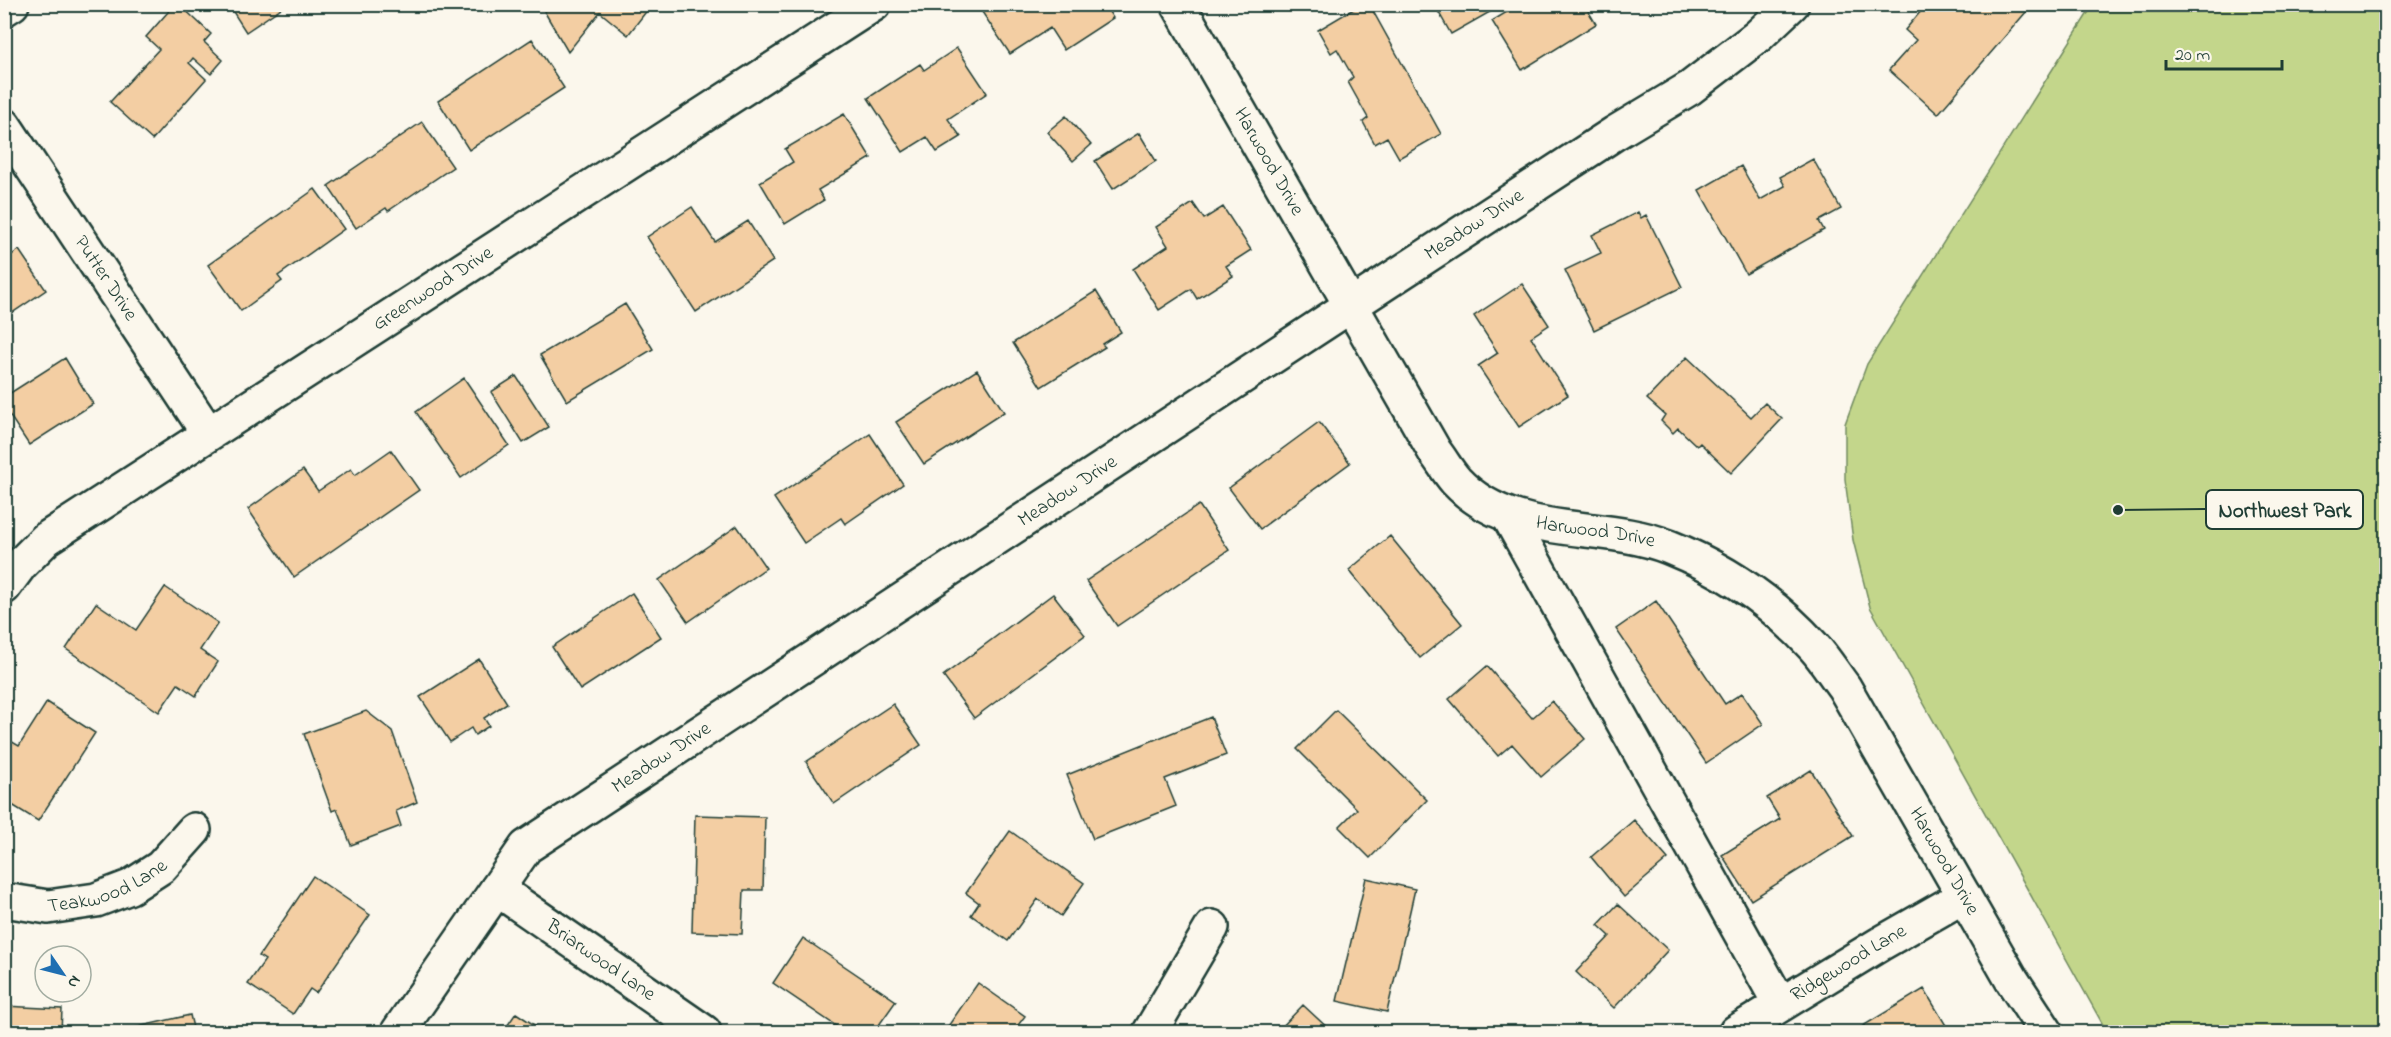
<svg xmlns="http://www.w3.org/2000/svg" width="2391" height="1037" font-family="'Indie Flower',sans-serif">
  <rect width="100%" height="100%" fill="#fbf7ec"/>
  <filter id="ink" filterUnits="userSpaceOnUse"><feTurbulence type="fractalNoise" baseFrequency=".0167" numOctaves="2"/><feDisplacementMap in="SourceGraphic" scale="12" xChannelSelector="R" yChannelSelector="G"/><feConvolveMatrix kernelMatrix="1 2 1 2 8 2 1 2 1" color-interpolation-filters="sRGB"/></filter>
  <g filter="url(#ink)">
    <path fill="#c3d68b" stroke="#718a60" stroke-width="1.5" d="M2093,5H2386V1032H2107L1870,607L1853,540L1845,479V424L1867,364Z"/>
    <path fill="#f3cea3" stroke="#1f3d34" stroke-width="1.5" d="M175,4H179L211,34L204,42L223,60L211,74L193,58L189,63L206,79L152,140L110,102L159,49L146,37Z
      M228,4H287L246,32Z
      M550,4H652L628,35L600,12L568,52L544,11Z
      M994,4H1104L1113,18L1064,50L1050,28L1010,54L982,12Z
      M1362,4H1369L1441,134L1399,158L1387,137L1375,144L1363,122L1368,118L1348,82L1353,77L1337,49L1331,53L1318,30Z
      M1434,4H1495L1497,8L1451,34Z
      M1520,4H1584L1596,24L1522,70L1492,21Z
      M1927,4H2033L1938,114L1889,70L1916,40L1905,30Z
      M532,39L564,88L469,150L438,101Z
      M957,48L987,93L948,119L961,137L937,152L927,137L903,152L868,98L920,64L924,70Z
      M844,114L871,158L818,190L824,200L785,224L760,182L793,162L785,149Z
      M1066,116L1091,145L1073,161L1047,132Z
      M422,122L453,167L388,211L386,208L356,228L328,186Z
      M1139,133L1156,161L1113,189L1095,161Z
      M1813,159L1841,209L1819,221L1824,230L1746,274L1699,190L1741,166L1760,200L1785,186L1780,177Z
      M315,189L344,229L278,276L282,281L241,311L208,265Z
      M1193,203L1204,219L1223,207L1251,250L1226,266L1233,276L1197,299L1191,289L1159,310L1133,269L1168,246L1156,227Z
      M692,207L715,242L748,221L773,261L696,312L647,237Z
      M1638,212L1641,218L1646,215L1682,287L1594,330L1565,270L1601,253L1592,235Z
      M19,250L46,290L6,317L4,260Z
      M1522,284L1549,325L1531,337L1568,395L1519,427L1478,366L1498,353L1474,316Z
      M1096,291L1121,332L1102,344L1105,347L1041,387L1013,343Z
      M625,304L653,349L567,401L540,355Z
      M1687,357L1751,417L1765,403L1782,419L1731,473L1700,443L1697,446L1678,428L1673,433L1661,421L1665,415L1647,399Z
      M65,358L93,404L29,445L4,407V397Z
      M977,370L1004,412L924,464L896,422Z
      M516,376L549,427L523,443L491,392Z
      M464,378L509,445L461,478L416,412Z
      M1319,422L1350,463L1260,529L1229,488Z
      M870,434L903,484L845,524L841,518L804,543L774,498Z
      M391,450L419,490L294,577L248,509L303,470L318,491L351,469L355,475Z
      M1199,505L1229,550L1117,626L1086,581Z
      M737,526L766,568L688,622L659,580Z
      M1390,536L1462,624L1420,658L1349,570Z
      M165,587L218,623L200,650L218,662L196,696L178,684L159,712L66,649L96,603L136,630Z
      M632,593L661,637L580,690L552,647Z
      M1053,594L1085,635L974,718L943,676Z
      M1656,601L1725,704L1742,693L1763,724L1706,763L1616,629Z
      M479,659L507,703L484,718L489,726L475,735L471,728L450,742L420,697Z
      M1487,666L1532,718L1552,701L1585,739L1541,777L1512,744L1498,756L1449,699Z
      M47,702L95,733L38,821L4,800V737L19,746Z
      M893,704L921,745L834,804L806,762Z
      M1336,710L1427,800L1370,858L1339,827L1357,809L1297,749Z
      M366,711L392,731L417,802L396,811L401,826L351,845L337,809L332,811L304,734Z
      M1211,717L1226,755L1165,779L1176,806L1093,839L1067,775Z
      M1811,770L1853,836L1751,900L1722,855L1780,819L1767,798Z
      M695,815L765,817L763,890H744L742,934L692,932Z
      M1634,820L1668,859L1624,897L1591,857Z
      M1010,831L1084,883L1061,916L1038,899L1008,941L971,915L979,903L966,893Z
      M313,876L370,915L316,993L310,989L293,1014L248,984L265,960L259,956Z
      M1366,878L1415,889L1387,1012L1337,1001Z
      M1618,904L1668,950L1614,1008L1576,972L1610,936L1598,925Z
      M803,938L896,1001L874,1032H845L773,983Z
      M978,983L1025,1016L1013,1032H944Z
      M1924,989L1950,1032H1853Z
      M1303,1005L1332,1032H1277Z
      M4,1006L62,1009L61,1032H4Z
      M516,1013L545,1032H503Z
      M190,1015L194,1032H134L133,1028Z"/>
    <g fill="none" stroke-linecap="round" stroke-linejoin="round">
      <g stroke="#1f3d34" stroke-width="38">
        <g id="minor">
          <path id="s1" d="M1178,4L1435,452C1442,461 1448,472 1456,481C1512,541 1600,520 1669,547C1724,569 1774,603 1814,647C1825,659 1834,674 1844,687L2012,980L2046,1032"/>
          <path d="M4,9L12,4"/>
          <path id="s2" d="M4,125L208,433"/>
          <path d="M1508,515L1780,1004"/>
          <path id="s3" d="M4,587L21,564L46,539L874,4"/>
          <path id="s4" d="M497,889L704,1032"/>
          <path id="s5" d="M4,900L48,907L96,900L130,887L161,867L194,830"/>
          <path id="s6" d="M398,1032L526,847L1350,306L1615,133L1690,88L1758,36L1792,4"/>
          <path d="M1150,1032L1212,927"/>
          <path id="s7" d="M1736,1032L1880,944L1964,896"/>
        </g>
      </g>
      <use href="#minor" stroke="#fbf7ec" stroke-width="33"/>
    </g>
  </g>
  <g text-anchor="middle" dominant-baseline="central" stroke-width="5" stroke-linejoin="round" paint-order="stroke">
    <g font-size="20" fill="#1f3d34" stroke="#fbf7ec">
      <text stroke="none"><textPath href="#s1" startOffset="182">Harwood Drive</textPath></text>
      <text stroke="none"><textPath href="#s6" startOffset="1359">Meadow Drive</textPath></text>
      <text stroke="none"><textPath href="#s2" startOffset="184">Putter Drive</textPath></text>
      <text stroke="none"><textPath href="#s3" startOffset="525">Greenwood Drive</textPath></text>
      <text stroke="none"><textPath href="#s6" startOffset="873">Meadow Drive</textPath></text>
      <text stroke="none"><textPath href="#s1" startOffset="704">Harwood Drive</textPath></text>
      <text stroke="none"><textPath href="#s6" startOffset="387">Meadow Drive</textPath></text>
      <text stroke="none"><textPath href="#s1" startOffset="1208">Harwood Drive</textPath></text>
      <text stroke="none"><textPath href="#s5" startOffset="108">Teakwood Lane</textPath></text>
      <text stroke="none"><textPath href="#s4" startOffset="126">Briarwood Lane</textPath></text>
      <text stroke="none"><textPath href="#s7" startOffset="132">Ridgewood Lane</textPath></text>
    </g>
  </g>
  <path fill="none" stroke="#1f3d34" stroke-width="2" d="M2118 510L2206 509"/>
  <circle fill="#1f3d34" stroke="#fbf7ec" stroke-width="2" cx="2118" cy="510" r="6"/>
  <rect fill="#fbf7ec" stroke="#1f3d34" stroke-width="2" x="2206" y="490" width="157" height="39" rx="6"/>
  <g font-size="21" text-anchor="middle" font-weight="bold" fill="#1f3d34">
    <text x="2285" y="517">Northwest Park</text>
  </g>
  <rect width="2391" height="1037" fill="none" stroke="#fbf7ec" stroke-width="24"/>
  <rect x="12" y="12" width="2367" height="1013" fill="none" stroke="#1f3d34" stroke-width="2" filter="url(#ink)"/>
  <g transform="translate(63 974) rotate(125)"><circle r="28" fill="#fbf7ec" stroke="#a3ada2" stroke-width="1.5"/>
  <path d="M0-4.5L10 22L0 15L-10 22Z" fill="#1f6fb2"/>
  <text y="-9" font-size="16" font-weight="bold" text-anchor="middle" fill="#1f3d34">N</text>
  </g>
  <path d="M2166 60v9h116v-9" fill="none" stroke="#1f3d34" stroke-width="3"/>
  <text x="2175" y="60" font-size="18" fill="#1f3d34" stroke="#fbf7ec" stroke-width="4.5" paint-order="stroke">20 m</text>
</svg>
